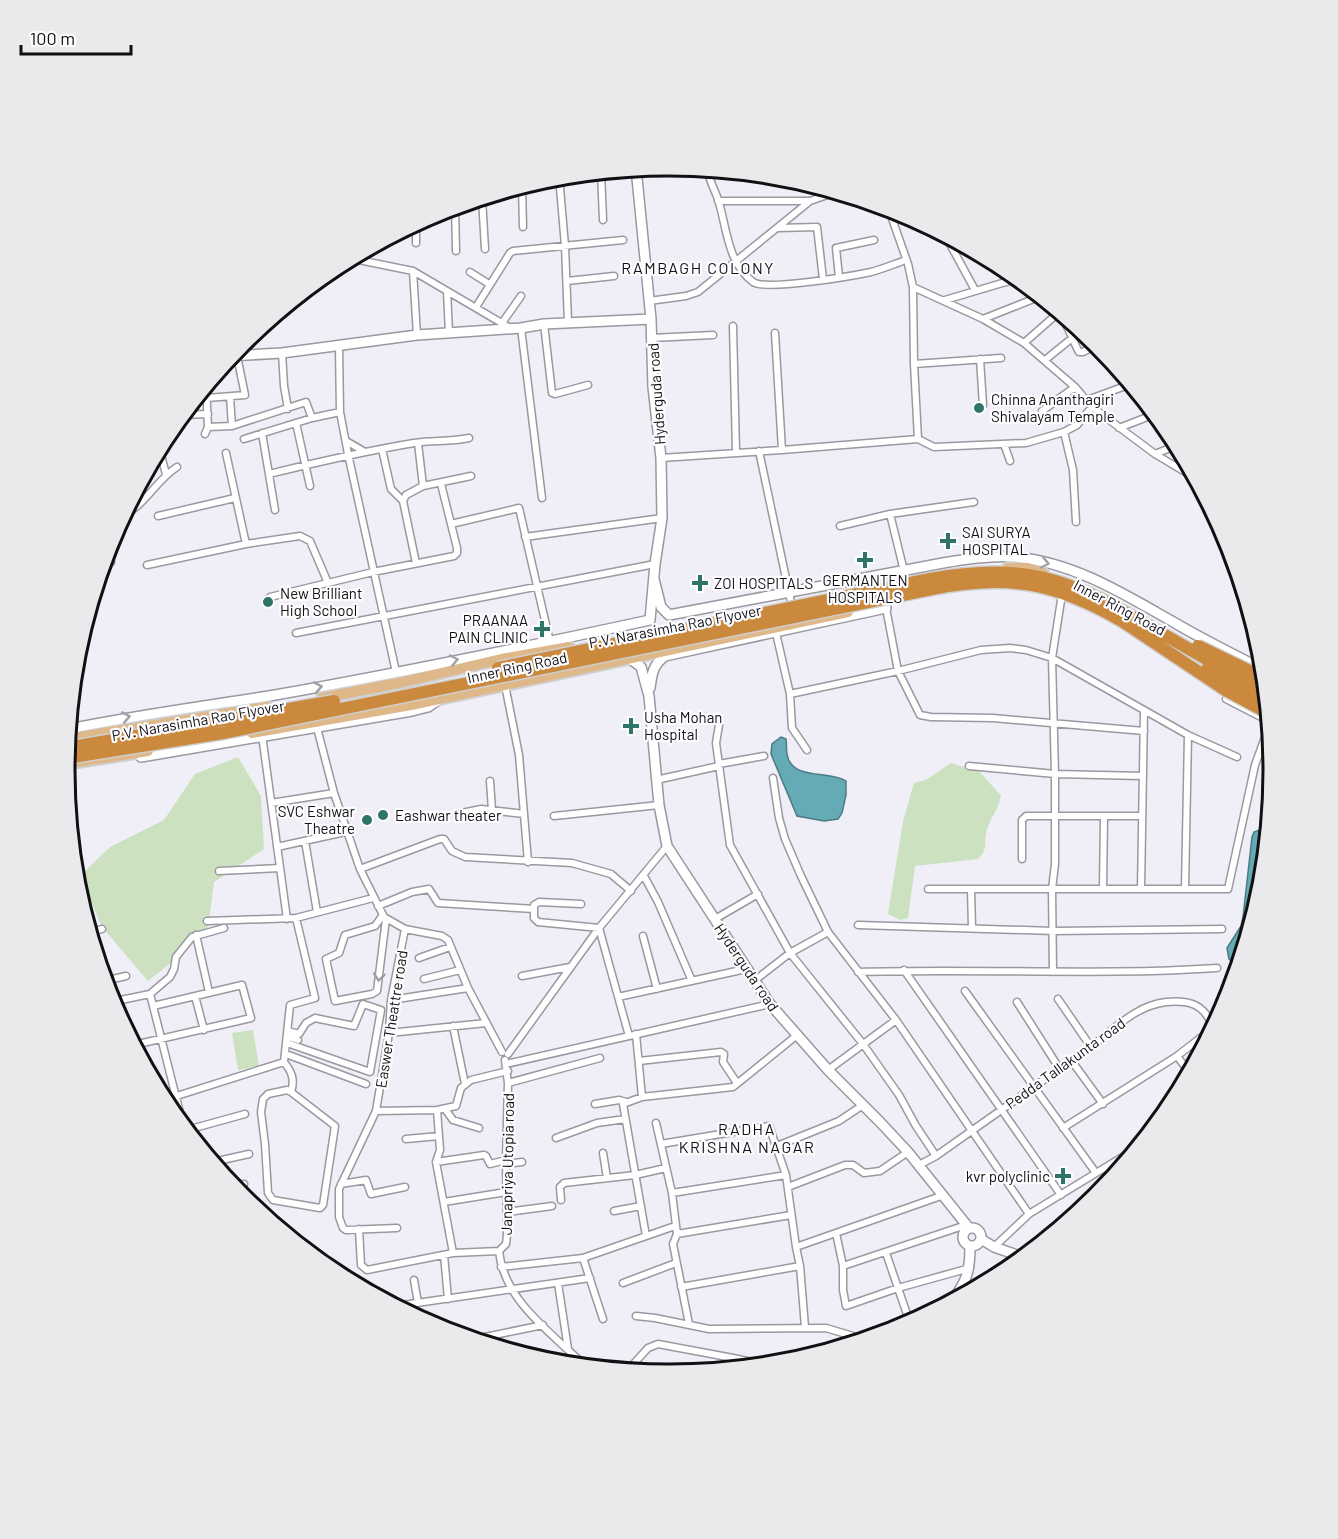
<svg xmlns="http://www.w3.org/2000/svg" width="1338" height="1539" font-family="Barlow,sans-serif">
  <rect width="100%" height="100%" fill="#f0eef7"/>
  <path fill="#cbe1bf" d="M238,757L261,796L264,849L214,882L208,927L176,959L148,981L102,927L80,876L110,847L164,820L195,774Z
    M951,763L980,772L1001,796C998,811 989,819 986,833C984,844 988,850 978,859L915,866L908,918L900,920L888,914L903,821L914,783L926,780Z
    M253,1030L259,1066L238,1070L232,1033Z"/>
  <path fill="#64abb6" stroke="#4b7c85" stroke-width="1.5" d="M781,737L786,739C787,744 786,749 787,754C791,781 830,770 846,781V795L842,813L838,819L824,821L797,816L771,754L772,744Z
    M1262,829L1267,831L1262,888L1238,967L1229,959L1227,948L1241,926L1243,917L1252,837L1254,832Z"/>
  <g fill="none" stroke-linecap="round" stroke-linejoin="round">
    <g stroke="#9a98a0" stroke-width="9">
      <path id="street" d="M707,169C709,179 714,189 718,199C727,228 727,262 753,282C766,291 852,276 871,272C883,269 894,264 906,260
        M595,172L636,170
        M601,172L603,220
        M708,174L754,173
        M559,176L565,246L568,322
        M522,185L523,227
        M482,198L485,249
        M718,201H809
        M455,206L456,251
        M888,207L908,264L913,287L914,364L918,439L934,447L1026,443L1064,432L1077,425L1092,407
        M778,228L817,227L823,279
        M945,235L975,290
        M416,243V222
        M349,258L413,271L510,328
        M995,262L1007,282
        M413,271L417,335
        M470,272L489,284
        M839,277L836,248L874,240
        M567,281L614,276
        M913,287L983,319L1024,343L1075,387L1092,407L1155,454L1195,478
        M447,291L449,333
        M945,300L1019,278
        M649,301L686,296L698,292L810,201L836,192
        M476,307L510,253L513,251L623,240
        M983,319L1041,296
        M502,323L521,296
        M544,324L552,393L555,394L588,385
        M733,326L736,452
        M521,328L542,498
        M775,333L782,450
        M651,338L713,335
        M1024,343L1057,314C1066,318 1073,342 1079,352H1083L1098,344
        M339,347L340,412L348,454L396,672
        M282,353L284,386L288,409
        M980,359L983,405
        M1045,360L1071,339
        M914,364L1001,358
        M230,397L232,426
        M207,398L245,395L237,356
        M1087,400L1131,384
        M1042,411L1075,387
        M182,415L208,414
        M296,423L310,486
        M208,427L232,426L306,402L312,418L340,412
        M1119,428L1155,414
        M1064,432L1073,470L1076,522
        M262,433L275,510
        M205,434L208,427L206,385
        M244,439L312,418
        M346,441L365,452
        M1004,444L1010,461
        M159,448L166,474
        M382,449L391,489L403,501
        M759,451L791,602
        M226,453L246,544
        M1155,454L1178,445
        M661,458L782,450L918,439
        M269,474C318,462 365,451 414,443C433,440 450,442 469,438
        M423,486L471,476
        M123,515C145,506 156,480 177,467
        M158,516L235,498
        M451,524L519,508L550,642
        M840,526L890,514
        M525,537L662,518
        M416,563L403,501L406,495L423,486L418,443
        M147,565L246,544L300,536L310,541L328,583
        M102,566L111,562L107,549
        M904,571L890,514L974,502
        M270,597L373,572L454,556L457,553V548L441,484
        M886,608L898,671L920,715L931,717L993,718L1144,731
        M296,633L655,564
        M776,633L790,694L792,728L807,750
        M505,685L519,755L528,862
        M790,694L898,671L981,650L1010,648L1026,650L1052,658L1188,735L1237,757
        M1226,699L1269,721
        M316,724L334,793L360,869L384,917L405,929L391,1000L389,1033L376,1111L339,1189V1217L343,1228L346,1230L397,1228
        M719,725L716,743L730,845L790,953L863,1044L899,1095L916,1126L936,1156
        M262,735L287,919
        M719,764L764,756
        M969,766L1055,774L1143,776
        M773,778L779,818L785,839L801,876L828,932L896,1020L1029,1214
        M656,780L719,766
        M490,781L492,810
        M271,803L334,793
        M457,814L481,809L524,814
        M554,816L659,805
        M305,841L317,912
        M277,847L345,832
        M1022,859V820L1026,816H1142
        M360,869L440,839H444L452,851L465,857L572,863L611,874L631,891
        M219,871L280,868
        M644,876L658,902L692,981
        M928,889H1228L1255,765L1269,726
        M971,889L972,928
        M1103,889L1104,816
        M1141,889L1144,711
        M1185,889L1188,735
        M378,906L412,892L429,889L438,903L534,909V918L538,922L599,928L629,1036
        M534,909V905L539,902L581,904
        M383,915L375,926L345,935L339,953L326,959L335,1001L372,994L377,991L386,919
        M715,919L758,894
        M207,921L296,918L373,898
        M858,925L1054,931L1222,929
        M405,929L442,936L448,940L468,988L502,1052
        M90,932L102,929
        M196,935L209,992
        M643,936L657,989
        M419,958L450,947
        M904,970L1061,1195
        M858,972C978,968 1098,976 1217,968
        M1053,972L1052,889L1055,864V774L1052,658L1062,594
        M522,976L570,967
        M424,979L460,970
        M104,981L126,976
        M754,981L790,953L828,932
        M965,991L1096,1173
        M150,994L183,1125
        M195,996L204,1030
        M618,997L746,969
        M1058,999L1091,1047
        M391,1000L468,988
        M111,1002L150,994L170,977L174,969L176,957L192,937L224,928
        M1017,1002L1059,1068
        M453,1026L465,1084
        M389,1033L486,1023
        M636,1034L642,1097
        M288,1037L298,1040
        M287,1043L370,1072L381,1010L363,1004L354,1026L315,1018L306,1023L299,1034L288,1031
        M134,1045L251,1018L242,985L153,1006
        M286,1054L366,1084
        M508,1054L599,928L667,846
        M1177,1056L1189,1072
        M505,1060L508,1083L506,1160L507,1235L506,1244L499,1251C504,1301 551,1332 585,1366
        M1071,1060L1103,1104
        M639,1061L721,1052L724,1054L723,1062L737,1083
        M284,1062C292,1072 295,1080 291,1092L287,1090L268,1094L263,1099L261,1112L265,1144L268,1193L273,1200L320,1208L323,1205L335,1126L291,1092
        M506,1064L770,1004
        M828,1070L896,1020
        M508,1083L600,1058
        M164,1100L284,1062L290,1005L315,998L296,918
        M595,1104L619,1100L626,1102
        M445,1109L453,1120L479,1128
        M437,1110L456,1106L461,1088L471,1080L508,1071
        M376,1111L437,1110L440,1150L436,1162L453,1253
        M656,1123L672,1193L677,1234L673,1244L689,1324
        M1063,1128L1177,1056L1212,1029
        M187,1130L245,1114
        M556,1138L597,1123L625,1119
        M406,1139L439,1136
        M661,1144L769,1126L786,1175L796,1247L800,1266L805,1327
        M777,1146L839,1121L863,1105
        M603,1153L607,1178
        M213,1162L249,1154
        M436,1162L484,1155L486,1156L490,1164L506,1160
        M506,1164L522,1162
        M919,1165L936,1156C987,1120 1038,1084 1089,1048C1114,1030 1134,1006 1166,1002C1190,1000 1204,1004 1213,1027
        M341,1184L366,1180L371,1194L405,1187
        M232,1186L244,1184
        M788,1187L845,1165H853L864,1173L880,1171L908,1152
        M672,1193L786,1175
        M561,1200L560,1187L564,1183L635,1175L666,1168
        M444,1202L506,1192
        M614,1211L641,1206
        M507,1212L552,1206
        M359,1229L361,1265L367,1270L453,1253L499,1251
        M836,1233L843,1266V1290L846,1306L898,1288L970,1268
        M677,1234L791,1215
        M646,1236L623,1104L642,1097L733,1087L796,1036
        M796,1247L941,1196
        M994,1247L1029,1214L1137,1148
        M886,1253L910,1323
        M444,1255L448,1299
        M583,1258L603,1319
        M843,1266L966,1225
        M501,1267L583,1258L675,1226
        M414,1280L418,1303
        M558,1283L568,1349
        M623,1283L676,1263
        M681,1287L800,1266
        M396,1306L590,1278
        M636,1316L655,1318L709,1329L826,1328L863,1339
        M432,1325L438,1322L445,1330
        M475,1339L543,1325
        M733,1358L752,1362
        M628,1370L648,1348L658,1344L733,1358L724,1369"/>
    </g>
    <g stroke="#9a98a0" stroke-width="12">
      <path id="secondary" d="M230,356L282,353L417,335L521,328L544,324L651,319
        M654,579L661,607L669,615L943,563C966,559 992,555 1016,557C1075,563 1124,594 1175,623C1204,640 1234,655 1264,670
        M627,659L633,661L641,667L649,696L659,805L667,846L770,1004L828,1070L879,1121L908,1152L969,1228
        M650,688C652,673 653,665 665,656L886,608L885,603
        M69,729C137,715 206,706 275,695C400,673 525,647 650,620L655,564L662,518L661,458L653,387L651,319L636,168
        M141,757L412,711L428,707L438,700
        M963 1237a9 9 0 1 1 18 0a9 9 0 1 1-18 0Z
        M981,1239L994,1247L1023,1257
        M952,1301C967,1281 970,1271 970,1246"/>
    </g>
    <g stroke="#cfcfd0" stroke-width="14">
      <path id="primary" d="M1008,568H1027L1043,573
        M322,698L399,683L501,659L569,647
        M252,733L411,705L848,612
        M67,739L268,707
        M65,764L148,751"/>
    </g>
    <g stroke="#cfcfd0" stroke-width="15">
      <path id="highway" d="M930,579C1008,565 1057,572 1126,613
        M932,589C1008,574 1055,582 1122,621"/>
    </g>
    <use href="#street" stroke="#fff" stroke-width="6"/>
    <use href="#secondary" stroke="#fff" stroke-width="9"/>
    <use href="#primary" stroke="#dfb88a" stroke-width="10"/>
    <use href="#highway" stroke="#ca893c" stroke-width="12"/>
    <g stroke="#cfcfd0" stroke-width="15" stroke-linecap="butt">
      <path id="highway-bridge" d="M1126,613L1217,665L1266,689
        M1122,621L1227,691L1268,713
        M1198,646L1264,678
        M498,668L930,579
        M1207,669L1267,701
        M67,748L334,701
        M66,758L223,733L932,589"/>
    </g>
    <use href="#highway-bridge" stroke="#ca893c" stroke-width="12"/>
  </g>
  <defs><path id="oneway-chevron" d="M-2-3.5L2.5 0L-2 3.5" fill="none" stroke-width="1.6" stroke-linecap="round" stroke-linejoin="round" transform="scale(1.5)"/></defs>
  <g stroke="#a09fa1">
    <use href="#oneway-chevron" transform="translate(1045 563) rotate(12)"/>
    <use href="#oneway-chevron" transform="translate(454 660) rotate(-12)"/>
    <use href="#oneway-chevron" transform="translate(318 687) rotate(-10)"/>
    <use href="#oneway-chevron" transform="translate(126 717) rotate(-11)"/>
    <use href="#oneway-chevron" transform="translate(379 977) rotate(97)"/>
  </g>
  <g fill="#2f7469" stroke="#fdfcfe" stroke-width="2">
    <circle cx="979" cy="408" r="6"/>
    <path d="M945 532h6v6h6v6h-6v6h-6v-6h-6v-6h6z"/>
    <path d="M862 551h6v6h6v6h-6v6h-6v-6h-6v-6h6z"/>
    <path d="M697 574h6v6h6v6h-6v6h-6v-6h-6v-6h6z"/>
    <circle cx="268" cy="602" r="6"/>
    <path d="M539 620h6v6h6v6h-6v6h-6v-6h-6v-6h6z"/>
    <path d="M628 717h6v6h6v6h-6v6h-6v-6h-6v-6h6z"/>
    <circle cx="383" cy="815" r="6"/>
    <circle cx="367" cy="820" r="6"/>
    <path d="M1060 1167h6v6h6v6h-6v6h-6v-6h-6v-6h6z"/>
  </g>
  <g text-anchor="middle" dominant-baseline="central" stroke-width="4.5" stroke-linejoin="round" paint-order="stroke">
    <g font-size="15" fill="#111013" stroke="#fdfcfe">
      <text transform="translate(656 394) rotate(-94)">Hyderguda road</text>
      <text transform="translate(1120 607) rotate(28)">Inner Ring Road</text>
      <text transform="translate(675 626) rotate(-11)">P.V. Narasimha Rao Flyover</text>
      <text transform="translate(517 667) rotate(-12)">Inner Ring Road</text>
      <text transform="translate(198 720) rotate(-10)">P.V. Narasimha Rao Flyover</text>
      <text transform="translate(747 967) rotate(56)">Hyderguda road</text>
      <text transform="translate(391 1019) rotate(-81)">Easwer Theattre road</text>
      <text transform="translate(1065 1063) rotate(-36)">Pedda Tallakunta road</text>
      <text transform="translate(507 1164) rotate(-89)">Janapriya Utopia road</text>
    </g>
    <g font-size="15" fill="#111013" stroke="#fdfcfe" text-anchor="start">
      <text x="991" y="399">Chinna Ananthagiri<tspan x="991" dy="17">Shivalayam Temple</tspan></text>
      <text x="962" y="532">SAI SURYA<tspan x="962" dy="17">HOSPITAL</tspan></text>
      <text x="865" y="580" text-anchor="middle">GERMANTEN<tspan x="865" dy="17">HOSPITALS</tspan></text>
      <text x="714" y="583">ZOI HOSPITALS</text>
      <text x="280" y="593">New Brilliant<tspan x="280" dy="17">High School</tspan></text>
      <text x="528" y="620" text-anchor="end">PRAANAA<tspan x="528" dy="17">PAIN CLINIC</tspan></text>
      <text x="644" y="717">Usha Mohan<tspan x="644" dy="17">Hospital</tspan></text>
      <text x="355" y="811" text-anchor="end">SVC Eshwar<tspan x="355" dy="17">Theatre</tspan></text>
      <text x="395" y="815">Eashwar theater</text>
      <text x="1050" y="1176" text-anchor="end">kvr polyclinic</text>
    </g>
    <g font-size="16" letter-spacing="1.5" fill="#111013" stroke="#fdfcfe">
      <text x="698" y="267">RAMBAGH COLONY</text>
      <text x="747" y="1128">RADHA<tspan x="747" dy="18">KRISHNA NAGAR</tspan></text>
    </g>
  </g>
  <path d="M0 0H1338V1539H0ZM75 770a594 594 0 1 1 1188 0a594 594 0 1 1-1188 0Z" fill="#eae9eb" fill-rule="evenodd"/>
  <path fill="none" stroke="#111013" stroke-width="3" d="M75 770a594 594 0 1 1 1188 0a594 594 0 1 1-1188 0Z"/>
  <path d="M21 45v9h110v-9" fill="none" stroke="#111013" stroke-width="3"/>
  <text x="30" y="45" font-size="18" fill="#111013" stroke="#fdfcfe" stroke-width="4.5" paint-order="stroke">100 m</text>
</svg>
